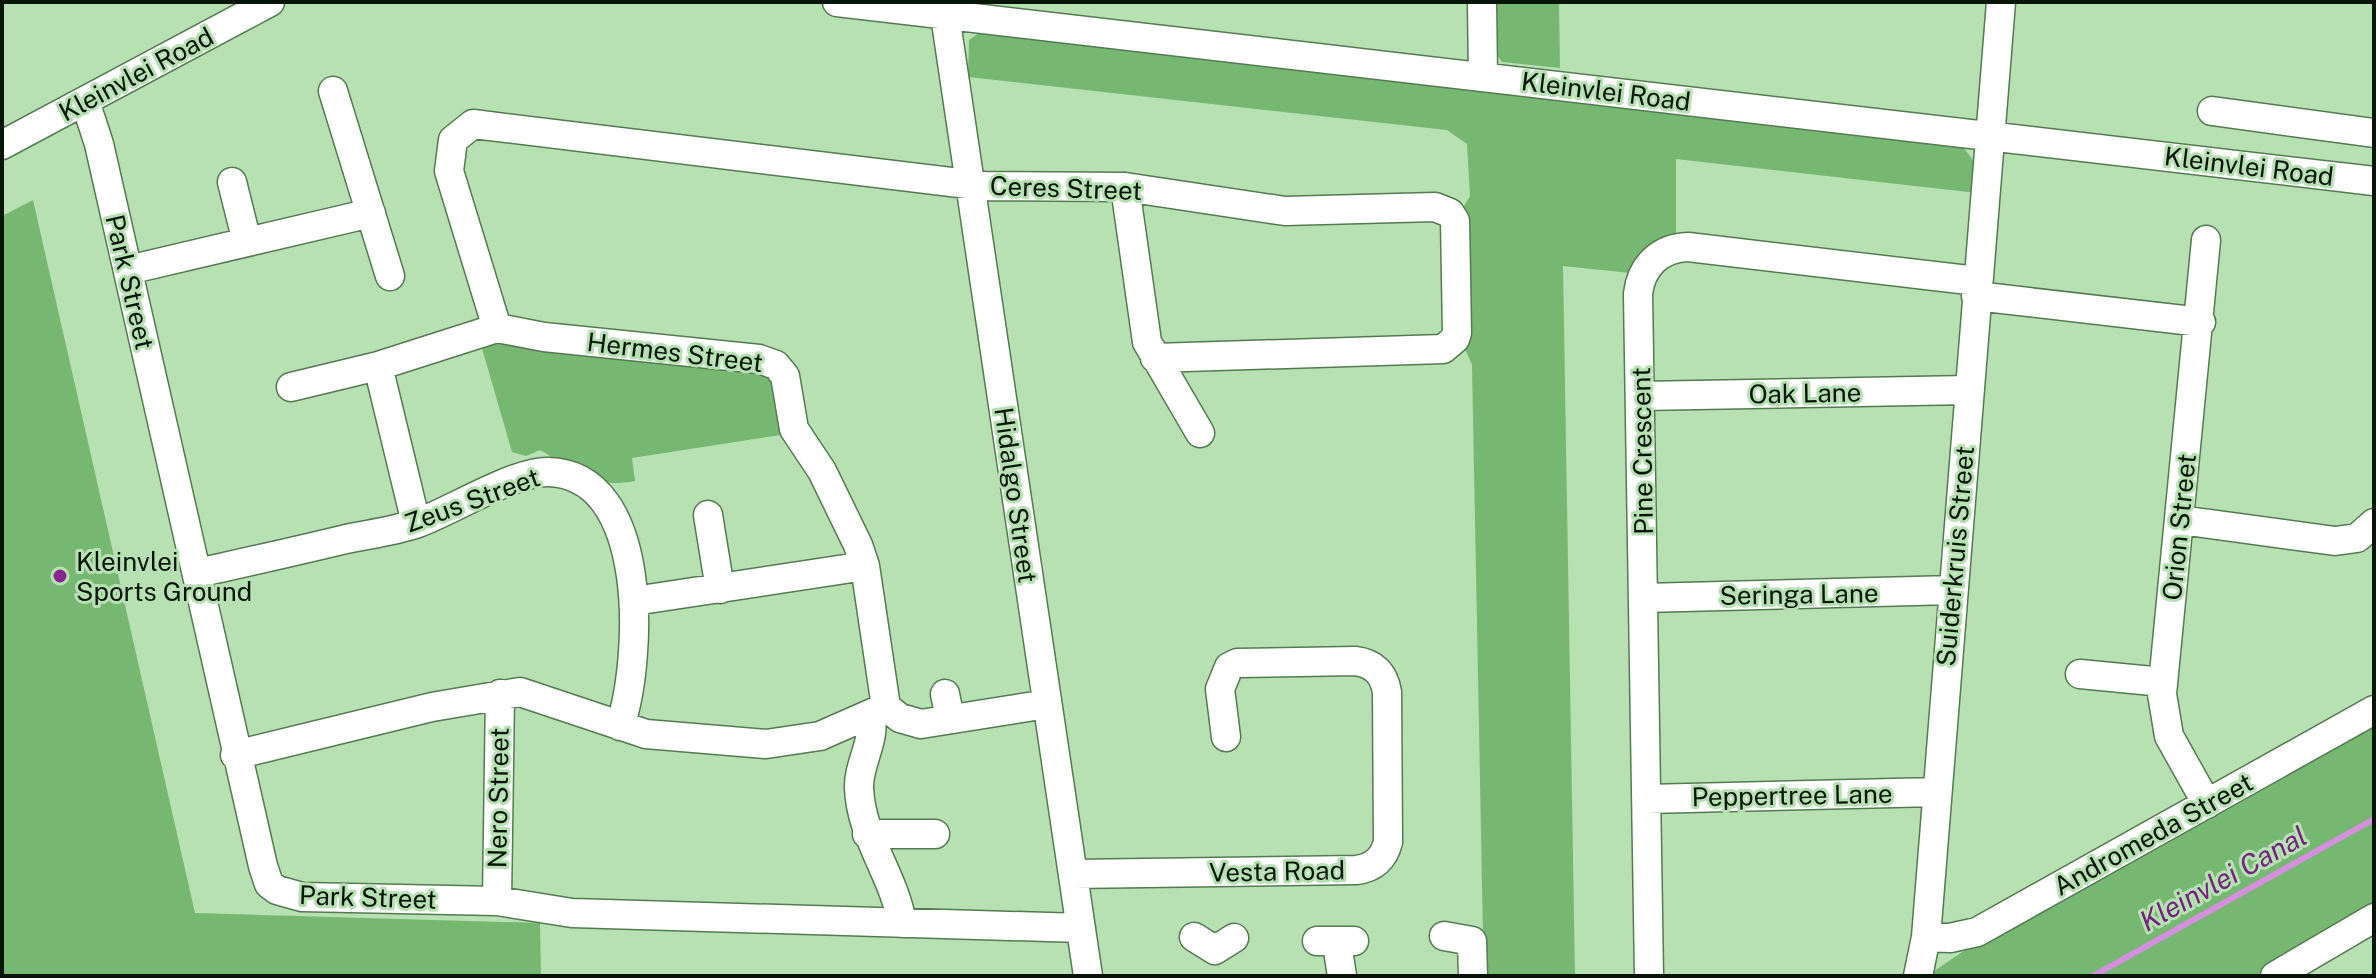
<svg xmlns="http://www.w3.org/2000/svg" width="2376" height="978" font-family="'Public Sans',sans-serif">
  <rect width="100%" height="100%" fill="#b7e1b3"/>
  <path fill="#76b771" d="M1491,2H1559L1560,68L1502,62L1495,52Z
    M982,31L1963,147L1976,164L1977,193L1676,159V235L1631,273L1563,266L1575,976H1479L1483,936L1472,365L1462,342L1460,213L1470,196L1467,144L1447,130L968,77L969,40Z
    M33,200L195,913L540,923L541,976H2V216Z
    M479,338L759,369L773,376L787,434L632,458L635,481C590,489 578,472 540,450L526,456L512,452Z
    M2374,721V909L2255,976H1927L1968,948Z"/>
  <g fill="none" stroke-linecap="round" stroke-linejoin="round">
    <path stroke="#d48fdd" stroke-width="6" d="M2093,976L2374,819"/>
    <g stroke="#547a51" stroke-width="31">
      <path id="minor" d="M837,2L2374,181
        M943,2L1088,976
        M1482,2L1483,77
        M333,91L390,276
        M85,101L99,144L263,866L269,884L277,890L302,897L497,901L572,913L1081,928
        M2212,111L2374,133
        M2,145L270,2
        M232,182L247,242
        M1125,187L1147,342L1200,433
        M2206,240L2162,694L2169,736L2207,804
        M128,270L371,213
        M1976,296L2201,322
        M497,328L449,171L453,140L473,124L984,186L1125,187L1285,211L1435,207L1450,213L1455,221L1457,333L1455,339L1443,349L1155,358
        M378,366L416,523
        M291,387L378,366L497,328L544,337L759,359L776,365L785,376L794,429L822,471L858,545L865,566L886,707
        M1641,396L1968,390
        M708,515L720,589
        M2180,520L2335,541L2357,538L2374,523
        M198,573C247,562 297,551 346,539C370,534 395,531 418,523C451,511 515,471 548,472C651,474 642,661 620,726
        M1644,598L1953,590
        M634,601L865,566
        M2080,674L2163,682
        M945,694L950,719
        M886,707L900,718L921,724L1047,704
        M870,715C877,738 858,764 859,788C861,838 894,875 902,923
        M235,755L432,707L520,692L646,734L766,744L820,736L886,707
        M1647,799L1936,792
        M867,834H935
        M1073,874L1356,870C1374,868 1384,858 1388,842L1387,692C1384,674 1374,663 1355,661L1237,663L1229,667L1220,689L1226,737
        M497,901L500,694
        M1444,936L1472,941L1473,976
        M1194,937L1215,950L1234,938
        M1926,937L1950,938L1977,932L2374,710
        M1317,941H1354
        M1337,944L1342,976
        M1649,976L1638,294C1641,266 1660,248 1688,247L1977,281
        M1918,976L1926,937L2001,2
        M2275,976L2374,918"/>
    </g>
    <use href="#minor" stroke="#fff" stroke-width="28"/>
  </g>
  <circle fill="#862892" stroke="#b7e1b3" stroke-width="3" cx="60" cy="576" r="8"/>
  <g text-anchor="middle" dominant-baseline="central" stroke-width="6" stroke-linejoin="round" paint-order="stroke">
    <g font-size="26" fill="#061506" stroke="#b7e1b3">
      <text transform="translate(136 74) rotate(-28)">Kleinvlei Road</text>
      <text transform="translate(1606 91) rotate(7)">Kleinvlei Road</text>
      <text transform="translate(2249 166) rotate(7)">Kleinvlei Road</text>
      <text transform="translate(1066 188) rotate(2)">Ceres Street</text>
      <text transform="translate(130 282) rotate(77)">Park Street</text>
      <text transform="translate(675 352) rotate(7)">Hermes Street</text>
      <text transform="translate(1805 393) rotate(-1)">Oak Lane</text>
      <text transform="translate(1642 451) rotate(-91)">Pine Crescent</text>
      <text transform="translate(1016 495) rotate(82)">Hidalgo Street</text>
      <text transform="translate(472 500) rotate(-20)">Zeus Street</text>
      <text transform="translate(2179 527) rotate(-84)">Orion Street</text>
      <text transform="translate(1955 556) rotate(-85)">Suiderkruis Street</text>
      <text transform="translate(1799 594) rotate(-1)">Seringa Lane</text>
      <text transform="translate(1792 795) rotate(-1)">Peppertree Lane</text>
      <text transform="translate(498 798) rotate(-89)">Nero Street</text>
      <text transform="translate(2153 834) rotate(-29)">Andromeda Street</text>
      <text transform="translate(1277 871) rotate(-1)">Vesta Road</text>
      <text transform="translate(368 897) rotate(2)">Park Street</text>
    </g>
    <g font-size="26" fill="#061506" stroke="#b7e1b3" text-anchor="start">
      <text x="76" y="561">Kleinvlei<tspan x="76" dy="30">Sports Ground</tspan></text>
    </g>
    <g font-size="28" font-style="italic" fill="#74237f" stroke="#b7e1b3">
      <text transform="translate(2223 878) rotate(-29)">Kleinvlei Canal</text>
    </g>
  </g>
  <rect width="2376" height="978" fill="none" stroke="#061506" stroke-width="8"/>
</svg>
